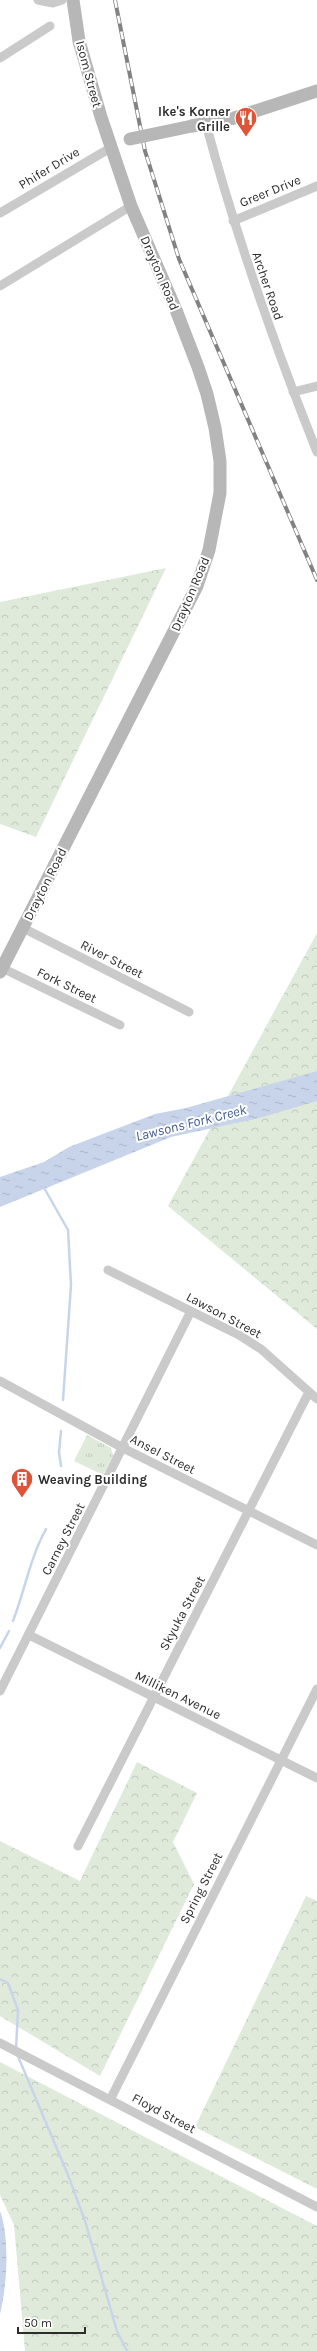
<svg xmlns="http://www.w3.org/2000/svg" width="317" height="2351" font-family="Karla,sans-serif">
  <defs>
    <pattern id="forest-crowns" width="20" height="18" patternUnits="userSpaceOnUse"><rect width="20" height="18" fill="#dfeadb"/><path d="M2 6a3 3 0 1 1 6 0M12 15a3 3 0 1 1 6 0" fill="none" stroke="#c0c9bc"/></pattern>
    <pattern id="park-tufts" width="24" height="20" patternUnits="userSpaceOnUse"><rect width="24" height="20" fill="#dfeadb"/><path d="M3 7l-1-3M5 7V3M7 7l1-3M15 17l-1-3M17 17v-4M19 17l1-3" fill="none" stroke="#c0c9bc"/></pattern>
    <pattern id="water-ripples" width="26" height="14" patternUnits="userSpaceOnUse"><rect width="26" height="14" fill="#c8d4e9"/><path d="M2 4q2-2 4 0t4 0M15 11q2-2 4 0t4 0" fill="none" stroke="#acb6c8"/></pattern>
  </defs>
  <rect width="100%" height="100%" fill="#fff"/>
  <path fill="url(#forest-crowns)" d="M166,568L36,837L0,824V602Z
    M317,933V1329L168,1206Z
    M137,1762L197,1793L173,1842L194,1884L100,2076L0,2016V1841L80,1881Z
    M306,1896L317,1901V2189L195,2127Z
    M0,2062L317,2226V2351H25L14,2225L0,2195Z"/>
  <path fill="url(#park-tufts)" d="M87,1435L111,1448L113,1456L103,1475L74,1461Z"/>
  <path fill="url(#water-ripples)" d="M317,1071V1101L259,1118L171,1137L0,1207V1177L44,1162L69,1147L155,1114L186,1108Z
    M0,2211C10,2238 7,2286 0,2314Z"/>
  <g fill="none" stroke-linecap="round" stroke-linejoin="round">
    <path stroke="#c8d4e9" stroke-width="2.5" d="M43,1186L68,1230L71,1285L63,1400
      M61,1466L59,1452L61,1431
      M13,1621C25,1590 30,1558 46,1529
      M0,1648L9,1631
      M0,1979L8,1983L18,2010L16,2049
      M17,2054L68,2175L85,2221L117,2331L127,2351"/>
    <path stroke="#cacaca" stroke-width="9" d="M38,0L53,3L62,0
      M0,58L50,26
      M206,124C236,236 274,344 317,452
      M0,213L112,147
      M233,221L317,186
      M0,286L131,206
      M293,392L317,386
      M23,928L189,1012
      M2,968L120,1025
      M108,1270L239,1335L261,1349L317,1399
      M0,1381L123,1448L317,1545
      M29,1635L317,1778
      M0,1691L191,1311
      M78,1846L309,1392
      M0,2043L317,2207
      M110,2100L317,1689"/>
    <path stroke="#b7b7b7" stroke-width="13" d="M192,126L234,118L317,91
      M0,972L197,586L209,550L220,493V461L215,428L207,394L198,367L176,310L131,206L101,117L79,41L73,0"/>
    <g stroke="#828282" stroke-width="4">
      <path id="rail" d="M115,0L145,151L179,259L317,580"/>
    </g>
    <use href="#rail" stroke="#fff" stroke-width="2.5" stroke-dasharray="8" stroke-linecap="butt"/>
    <path stroke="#b7b7b7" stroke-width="13" d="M130,139L192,126"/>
  </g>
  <defs>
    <g id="restaurant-pin" transform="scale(1.15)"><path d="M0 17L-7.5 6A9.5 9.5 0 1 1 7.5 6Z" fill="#dd5436" stroke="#fff"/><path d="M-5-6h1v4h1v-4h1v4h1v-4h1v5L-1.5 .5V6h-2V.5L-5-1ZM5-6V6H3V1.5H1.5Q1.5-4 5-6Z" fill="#fff"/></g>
    <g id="building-pin" transform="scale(1.15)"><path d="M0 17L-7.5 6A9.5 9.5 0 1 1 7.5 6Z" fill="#dd5436" stroke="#fff"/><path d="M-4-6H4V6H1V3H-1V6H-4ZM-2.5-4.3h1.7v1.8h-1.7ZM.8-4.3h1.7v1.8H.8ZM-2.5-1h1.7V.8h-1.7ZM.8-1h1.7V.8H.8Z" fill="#fff"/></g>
  </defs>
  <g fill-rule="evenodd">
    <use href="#restaurant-pin" x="246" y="118"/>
    <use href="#building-pin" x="22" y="1479"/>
  </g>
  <g text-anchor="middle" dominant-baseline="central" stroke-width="4" stroke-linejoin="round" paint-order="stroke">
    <g font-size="13" fill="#2d2d2d" stroke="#fff">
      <text transform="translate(89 74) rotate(75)">Isom Street</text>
      <text transform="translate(49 168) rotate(-31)">Phifer Drive</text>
      <text transform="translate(270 191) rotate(-22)">Greer Drive</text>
      <text transform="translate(160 273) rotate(67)">Drayton Road</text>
      <text transform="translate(268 286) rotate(71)">Archer Road</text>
      <text transform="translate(190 594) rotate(-67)">Drayton Road</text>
      <text transform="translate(45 884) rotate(-63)">Drayton Road</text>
      <text transform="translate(112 959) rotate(27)">River Street</text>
      <text transform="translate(67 985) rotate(26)">Fork Street</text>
      <text transform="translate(224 1315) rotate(28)">Lawson Street</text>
      <text transform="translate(163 1454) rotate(27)">Ansel Street</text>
      <text transform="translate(63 1539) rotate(-63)">Carney Street</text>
      <text transform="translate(182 1613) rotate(-62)">Skyuka Street</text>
      <text transform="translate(178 1695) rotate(26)">Milliken Avenue</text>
      <text transform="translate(201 1888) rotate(-63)">Spring Street</text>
      <text transform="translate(164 2113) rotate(28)">Floyd Street</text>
    </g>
    <g font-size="13" font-weight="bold" fill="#2d2d2d" stroke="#fff" text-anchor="end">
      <text x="230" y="111">Ike's Korner<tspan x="230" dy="15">Grille</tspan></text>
      <text x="38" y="1479" text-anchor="start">Weaving Building</text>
    </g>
    <g font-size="14" font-style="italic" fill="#3f5a8b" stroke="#fff">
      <text transform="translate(191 1123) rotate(-14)">Lawsons Fork Creek</text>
    </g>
  </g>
  <path d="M18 2327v6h67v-6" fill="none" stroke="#2d2d2d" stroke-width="2"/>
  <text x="24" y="2327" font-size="12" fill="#2d2d2d" stroke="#ffffff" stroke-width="3" paint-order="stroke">50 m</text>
</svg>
